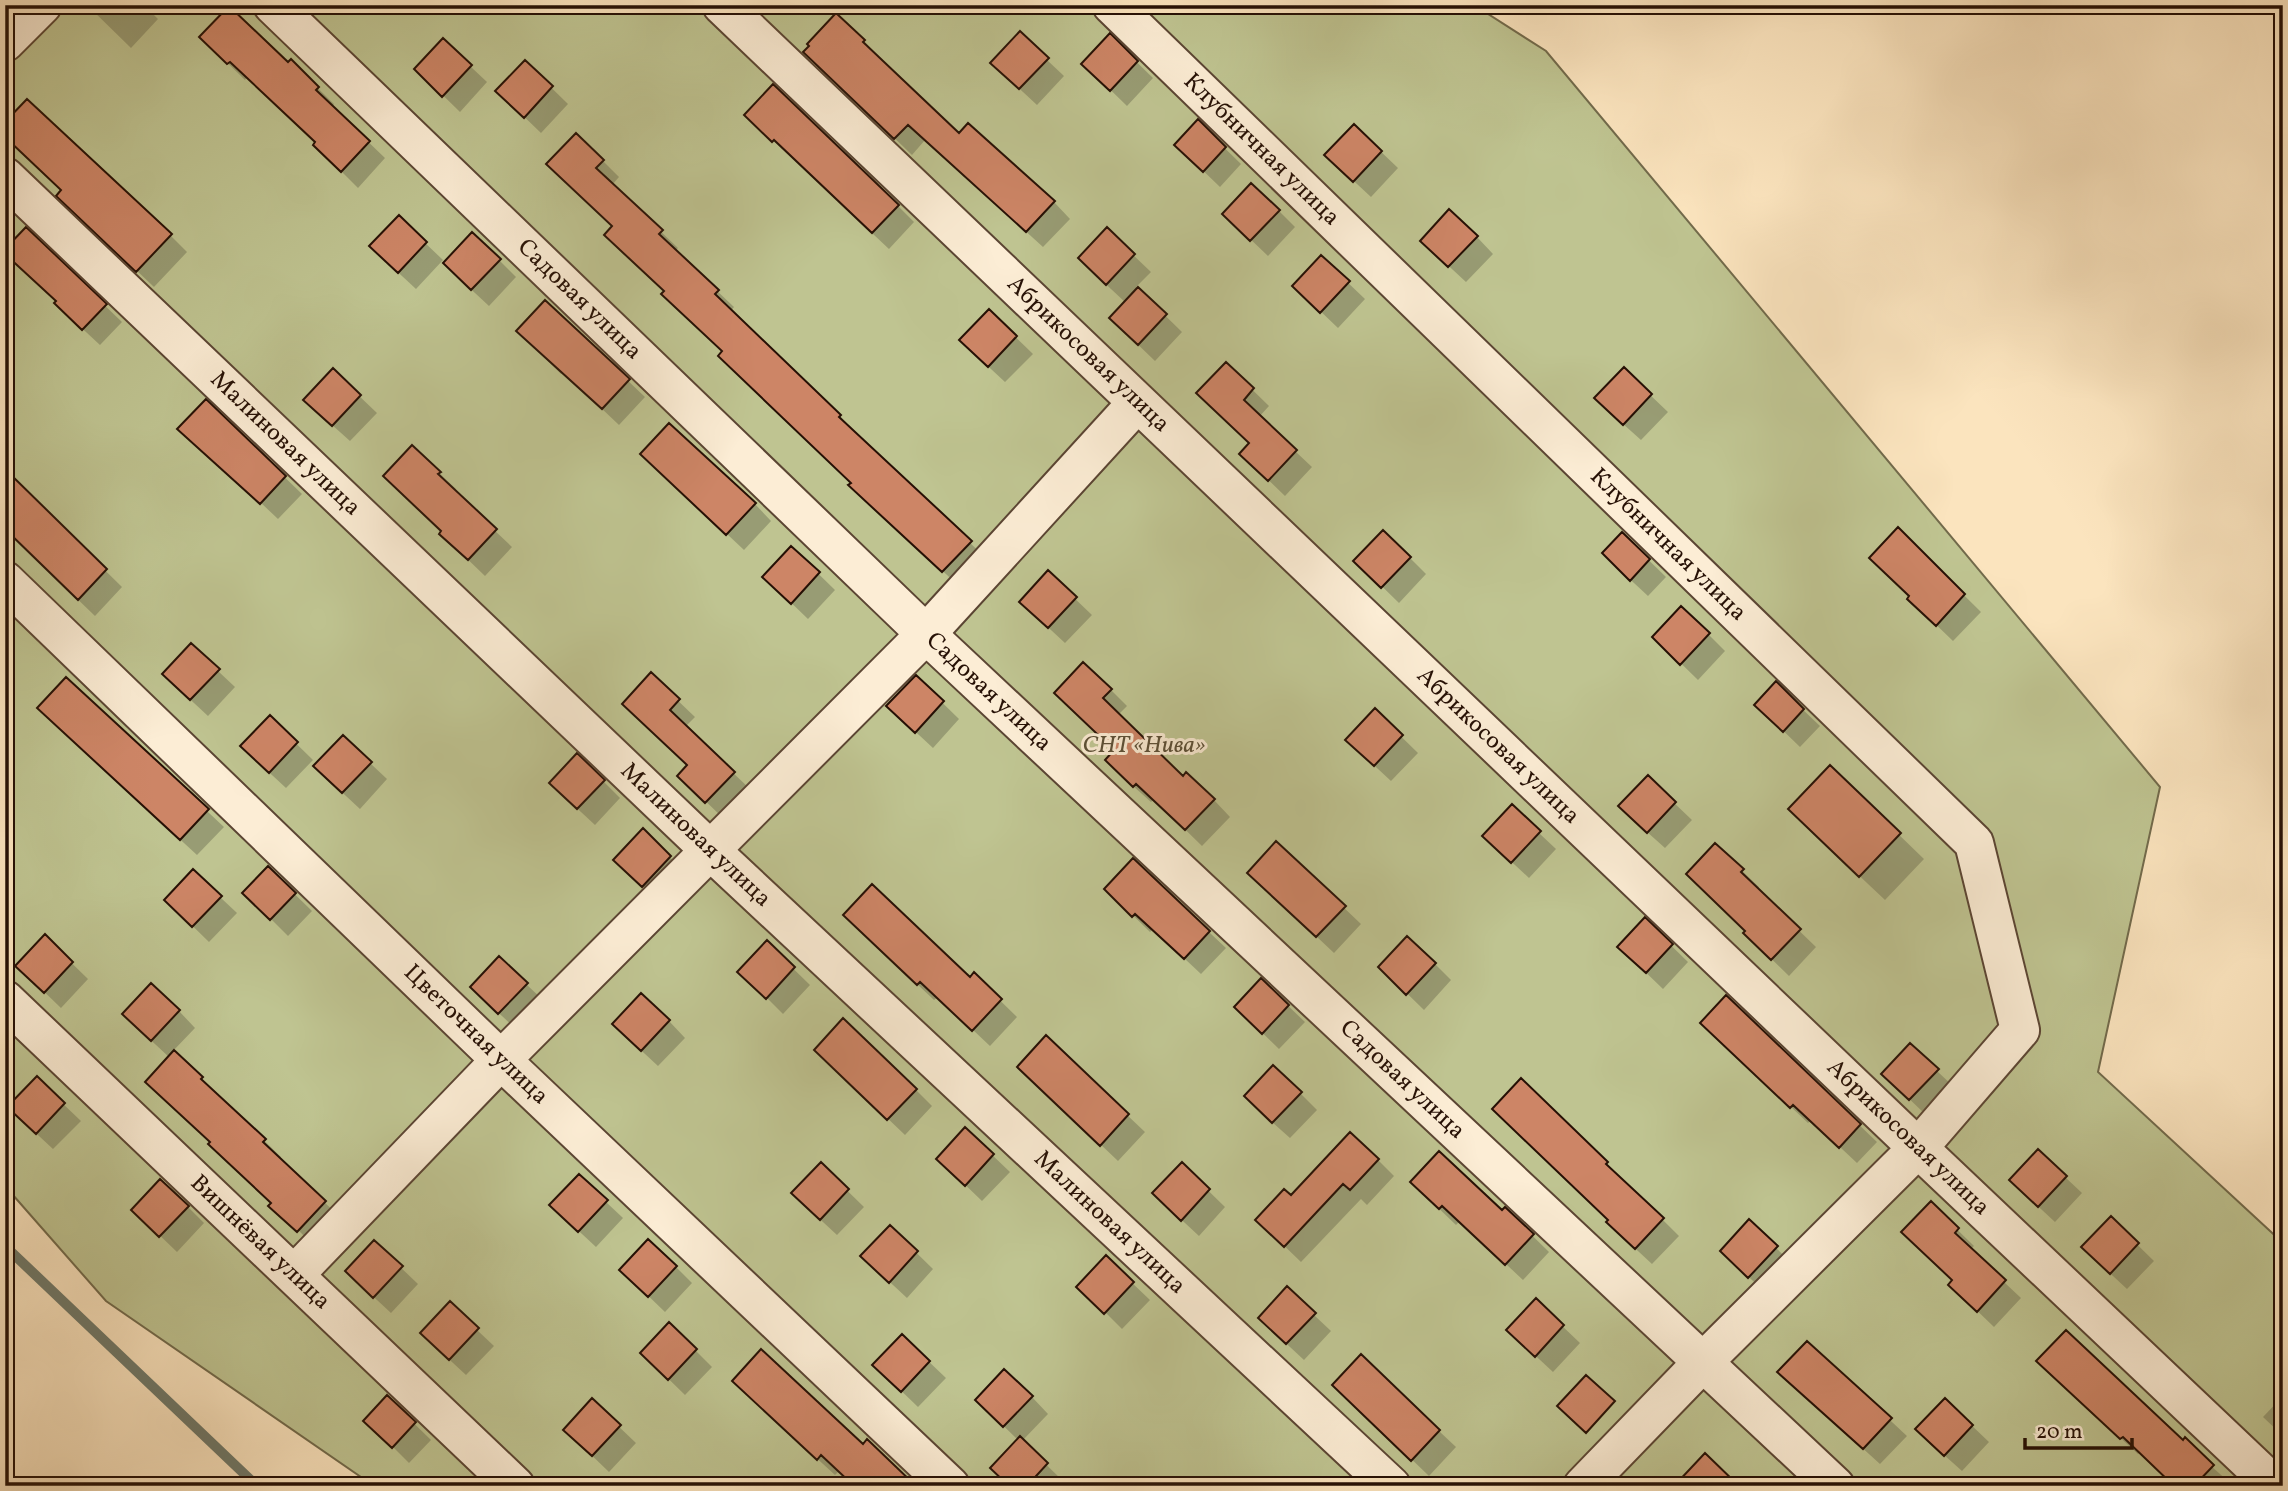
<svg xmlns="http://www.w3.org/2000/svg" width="2288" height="1491" font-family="Vollkorn,serif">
  <rect width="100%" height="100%" fill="#fbe4be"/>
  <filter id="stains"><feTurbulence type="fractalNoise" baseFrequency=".00286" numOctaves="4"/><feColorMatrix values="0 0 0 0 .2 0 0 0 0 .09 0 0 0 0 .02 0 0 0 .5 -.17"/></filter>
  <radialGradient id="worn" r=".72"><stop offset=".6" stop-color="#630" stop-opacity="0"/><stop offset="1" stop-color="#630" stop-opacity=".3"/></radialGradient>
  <path fill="#bfc491" stroke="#726a4b" stroke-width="2" d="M5,5H1474L1546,51L2160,787L2098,1072L2283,1243V1486H374L106,1301L5,1186Z"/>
  <path fill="#0003" d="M144,5L158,19L131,48L88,6Z
    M1110,36L1153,78L1127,106L1084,64Z
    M201,37L288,64L291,62L334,104L332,107L385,158L358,188L315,145L317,143L247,77L245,80Z
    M864,41L880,58L879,59L960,135L1054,202L1070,219L1043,247L925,140L912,155L822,68Z
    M1047,60L1064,76L1037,105L1009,79Z
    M525,62L568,104L541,133L514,107Z
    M470,66L487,82L460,112L416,69Z
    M746,115L898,206L914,222L889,249Z
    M1198,122L1241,164L1220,187L1193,161Z
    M1354,126L1398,168L1371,197L1343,171Z
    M603,161L619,177L612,185L678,248L675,251L734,307L730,312L840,416L856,433L855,434L987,559L960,587L867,501L853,483L666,291L614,226L565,180Z
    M63,191L170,235L187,252L154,287L75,212Z
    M1279,211L1295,227L1268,256L1224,214Z
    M399,218L443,260L416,289L388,263Z
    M26,230L122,322L100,345L73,320L58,302Z
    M1107,230L1151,272L1136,287L1182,332L1155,361L1128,335L1126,303L1096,275Z
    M1477,237L1493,254L1466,282L1439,257Z
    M1321,257L1365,299L1338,328L1294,286Z
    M499,260L516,277L489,306L461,280Z
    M545,302L645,397L619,425L563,372L561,374L518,331Z
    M989,311L1033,354L1005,382L978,357Z
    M1226,364L1269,406L1259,417L1312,467L1285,496L1258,470L1251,443Z
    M1624,370L1668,412L1641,440L1613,415Z
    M333,371L377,413L350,441L322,416Z
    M206,401L302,494L278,519L225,469L223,471L196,445Z
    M412,447L456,489L454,492L512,547L485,576L458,550L443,532Z
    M659,470L755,504L771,521L744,550Z
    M5,472L122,587L95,616L68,590Z
    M1898,530L1981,612L1953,641L1926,615Z
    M1622,534L1666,577L1648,596L1620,570Z
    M792,548L835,590L808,619L781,593Z
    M1410,558L1426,574L1399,603L1356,561Z
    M1048,573L1092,615L1065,643L1038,618Z
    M1708,634L1725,651L1698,680L1654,637Z
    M218,671L235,687L208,716L180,690Z
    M651,675L695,717L685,727L750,789L723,818L696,792L689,765Z
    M916,677L959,719L933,748L905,722Z
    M67,680L224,827L197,855L56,725Z
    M1776,684L1820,726L1800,747L1773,721Z
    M1111,690L1127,706L1118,715L1183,778L1214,800L1230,817L1202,846L1154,799L1151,802L1123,777L1116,750L1056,693Z
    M1375,711L1418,753L1391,781L1364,756Z
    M270,718L313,760L286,788L259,763Z
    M577,755L620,798L595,825L567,799Z
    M370,763L387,779L360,809L332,783Z
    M1830,768L1924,859L1885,900L1815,834Z
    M1648,778L1692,820L1665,848L1637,823Z
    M643,831L686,873L659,902L632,876Z
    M1539,833L1556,849L1529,878L1501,852Z
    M1277,844L1361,924L1334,953L1266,889Z
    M1715,845L1759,887L1757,890L1816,947L1789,976L1745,933L1747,931Z
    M1133,861L1226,948L1201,974L1153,929L1150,932L1106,889Z
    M268,868L312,911L288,936L245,893Z
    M220,897L237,913L209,942L166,900Z
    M1645,920L1688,962L1663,989L1636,963Z
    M862,932L970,979L974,975L1017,1017L990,1046L938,997L934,1000Z
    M45,937L88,979L61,1008L34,982Z
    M767,943L810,985L783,1014L740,971Z
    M1435,964L1451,980L1424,1010L1380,967Z
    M1261,980L1305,1022L1279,1049L1236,1007Z
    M526,984L543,1000L516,1029L488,1003Z
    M1726,997L1877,1142L1857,1163L1811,1120L1808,1123L1719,1039Z
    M179,1011L195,1028L173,1051L281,1157L279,1159L342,1219L315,1247L212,1143L170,1058L141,1031Z
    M669,1021L685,1038L658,1066L631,1041Z
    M1046,1038L1145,1132L1118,1161L1036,1083Z
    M816,1050L916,1090L932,1106L905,1135Z
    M1937,1071L1954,1087L1927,1116L1900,1090Z
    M37,1079L81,1121L53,1149L26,1124Z
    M1522,1080L1679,1236L1652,1264L1625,1239L1610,1220Z
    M1300,1093L1317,1110L1290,1138L1262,1113Z
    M966,1130L1010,1172L982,1201L955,1175Z
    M1378,1160L1394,1176L1367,1205L1361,1199L1301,1262L1274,1236L1291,1198Z
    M821,1165L864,1207L837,1235L810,1210Z
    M1182,1165L1225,1207L1199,1236L1171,1210Z
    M2065,1177L2082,1193L2055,1222L2028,1197Z
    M1429,1199L1502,1213L1506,1210L1549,1252L1523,1280L1460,1221L1456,1225Z
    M606,1202L623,1218L596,1247L568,1221Z
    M1931,1204L1974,1246L1970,1250L2021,1298L1994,1327L1967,1301L1954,1281Z
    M188,1207L204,1223L177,1252L150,1226Z
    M2111,1219L2154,1261L2127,1289L2100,1264Z
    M890,1227L933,1269L907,1298L879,1272Z
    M374,1242L418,1284L391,1313L363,1287Z
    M1776,1248L1793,1264L1766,1293L1738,1267Z
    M1106,1258L1150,1300L1122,1329L1079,1286Z
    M676,1267L692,1283L665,1312L638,1286Z
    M1536,1301L1580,1343L1553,1372L1525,1346Z
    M1314,1315L1331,1331L1304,1360L1276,1334Z
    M669,1324L712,1367L685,1395L642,1353Z
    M477,1330L494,1346L466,1375L439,1350Z
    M902,1336L946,1378L918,1407L891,1381Z
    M1807,1343L1907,1436L1880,1464L1796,1388Z
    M2055,1378L2184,1442L2229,1482L2226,1486H2176L2140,1452L2138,1454Z
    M2283,1396V1436L2263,1417Z
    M387,1397L431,1440L409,1463L366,1420Z
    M750,1397L863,1446L867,1442L916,1486H856L839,1471L835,1475Z
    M1032,1397L1048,1414L1022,1441L1063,1481L1058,1486H1010L1018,1440L977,1400Z
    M1945,1400L1989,1442L1962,1471L1934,1446Z
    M592,1401L636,1443L609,1472L582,1446Z
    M1351,1401L1439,1431L1456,1447L1429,1476Z
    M1489,1478L1497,1486H1482Z"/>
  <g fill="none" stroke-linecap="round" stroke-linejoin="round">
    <path stroke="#6f796a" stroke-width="10" d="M5,1246L257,1486"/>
  </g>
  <path fill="#cd8566" stroke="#261005" stroke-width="2" d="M229,6L288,62L291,59L319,87L316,90L370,141L341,172L313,145L315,142L230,62L227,64L199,37Z
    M836,13L865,40L863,42L959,133L968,123L1055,201L1026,232L908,125L894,139L803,52L809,46L807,44Z
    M1020,31L1049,58L1019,89L990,63Z
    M1110,33L1138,61L1110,91L1081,64Z
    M443,38L472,65L442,97L414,69Z
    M525,60L553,86L524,118L495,91Z
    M773,84L899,205L872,233L774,140L772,142L744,115Z
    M27,99L172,234L136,272L56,196L61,190L5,137V122Z
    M1198,119L1226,147L1203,172L1174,145Z
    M1354,124L1382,151L1353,182L1324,155Z
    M576,133L604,160L596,168L663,230L659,234L719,290L715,294L841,415L839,417L972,541L942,572L848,485L851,483L718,356L722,351L661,294L664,291L604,235L612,226L546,164Z
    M1251,183L1280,210L1250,241L1222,214Z
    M1449,209L1478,236L1448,267L1420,241Z
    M399,215L427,242L398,273L369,246Z
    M26,227L107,304L82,330L54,303L56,301L5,254V249Z
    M1107,227L1135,254L1106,285L1078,258Z
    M472,232L501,259L471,290L443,263Z
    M1321,255L1350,281L1320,313L1292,286Z
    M1138,287L1167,314L1138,345L1109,318Z
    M545,300L630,379L602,409L516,331Z
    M989,309L1017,336L988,367L959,340Z
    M1226,362L1254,388L1244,400L1297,450L1268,481L1239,454L1249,443L1196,393Z
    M1624,367L1652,394L1623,425L1594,398Z
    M333,368L361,395L332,426L303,400Z
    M206,399L286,476L260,504L177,429Z
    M669,423L756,503L726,535L640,454Z
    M412,445L441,472L438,474L497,529L468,560L439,534L441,531L383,476Z
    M5,469L107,569L78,600L5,529Z
    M1898,527L1965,594L1936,626L1907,599L1909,596L1869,558Z
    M1383,530L1411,557L1381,588L1353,561Z
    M1622,532L1650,559L1630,581L1602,553Z
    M791,546L820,572L791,604L762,577Z
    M1048,570L1077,597L1048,628L1019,602Z
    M1681,606L1710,633L1680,665L1652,637Z
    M191,643L220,669L190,700L162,674Z
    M1083,662L1112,689L1103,698L1183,776L1186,772L1215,799L1185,830L1136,784L1133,787L1105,760L1114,750L1054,693Z
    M651,672L680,699L670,710L735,772L705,803L677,776L687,765L622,704Z
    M916,675L944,701L915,733L886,706Z
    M66,677L209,809L180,840L37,708Z
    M1776,681L1804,709L1783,732L1754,705Z
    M1375,708L1403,735L1374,766L1345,740Z
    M270,715L298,742L269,773L240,746Z
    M343,735L372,762L342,793L313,766Z
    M577,753L605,780L577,809L549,783Z
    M1830,765L1901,833L1859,877L1788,809Z
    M1648,775L1676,802L1647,833L1618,806Z
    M1512,804L1541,831L1511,863L1482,836Z
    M643,828L671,856L642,887L613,860Z
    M1276,841L1346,906L1316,937L1247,873Z
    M1715,843L1744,869L1741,872L1801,929L1771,960L1743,933L1745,931L1686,874Z
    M1133,858L1210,931L1184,959L1135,914L1132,917L1104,889Z
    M268,866L296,893L270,920L242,893Z
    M193,869L222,896L192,927L164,900Z
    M872,884L970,977L974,972L1002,999L972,1031L920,982L917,985L843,915Z
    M1645,917L1673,944L1646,973L1617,947Z
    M45,934L73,962L44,993L15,966Z
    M1407,936L1436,963L1406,995L1378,967Z
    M767,940L795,967L766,999L737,972Z
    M499,956L528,983L498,1014L470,987Z
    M1261,978L1289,1005L1262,1034L1234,1007Z
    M151,983L180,1010L151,1041L122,1014Z
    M641,993L670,1020L641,1051L612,1024Z
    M1726,995L1861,1124L1839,1148L1793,1105L1790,1108L1700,1023Z
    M843,1018L917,1089L887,1120L814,1050Z
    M1046,1035L1129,1114L1100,1146L1017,1067Z
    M1910,1043L1939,1069L1909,1100L1881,1074Z
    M174,1050L203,1077L201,1079L266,1139L263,1142L326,1201L297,1232L268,1206L271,1203L208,1144L210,1142L145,1082Z
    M1273,1065L1302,1092L1272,1123L1244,1096Z
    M37,1076L65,1103L36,1134L7,1107Z
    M1521,1078L1608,1162L1606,1164L1664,1218L1635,1249L1606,1222L1608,1220L1492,1109Z
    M965,1127L994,1154L965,1186L936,1159Z
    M1350,1132L1379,1159L1350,1190L1343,1184L1284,1247L1255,1220L1284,1189L1291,1195Z
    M2038,1149L2067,1176L2038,1207L2009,1180Z
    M1439,1151L1502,1210L1505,1207L1534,1234L1505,1265L1442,1206L1439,1209L1410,1182Z
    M821,1162L849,1189L820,1220L791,1193Z
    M1182,1162L1210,1189L1181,1221L1152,1193Z
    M579,1174L608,1200L578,1232L549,1205Z
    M160,1179L189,1206L159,1237L131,1210Z
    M1931,1201L1959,1228L1955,1233L2006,1280L1977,1312L1948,1285L1952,1280L1901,1232Z
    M2111,1216L2139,1243L2110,1274L2081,1247Z
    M1749,1219L1778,1246L1748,1278L1720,1251Z
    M890,1225L918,1251L889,1283L860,1256Z
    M648,1239L677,1266L648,1297L619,1270Z
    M374,1240L403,1266L373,1298L345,1271Z
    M1106,1255L1134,1282L1104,1314L1076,1287Z
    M1287,1286L1316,1313L1286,1344L1258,1318Z
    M1536,1298L1564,1325L1535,1357L1506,1330Z
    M450,1301L479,1328L449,1360L420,1333Z
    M669,1322L697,1349L668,1380L640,1353Z
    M2066,1330L2183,1440L2185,1437L2214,1465L2194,1486H2174L2123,1437L2120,1439L2036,1361Z
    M902,1334L930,1361L901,1392L872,1365Z
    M1807,1341L1892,1418L1863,1449L1777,1372Z
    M761,1349L863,1444L867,1439L916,1486H854L821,1455L817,1460L732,1381Z
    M1361,1354L1440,1430L1411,1461L1332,1385Z
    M1004,1369L1033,1396L1003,1427L975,1400Z
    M1586,1375L1615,1401L1586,1433L1557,1406Z
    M387,1395L416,1422L392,1448L363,1421Z
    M592,1398L621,1425L592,1456L563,1430Z
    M1945,1398L1973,1425L1944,1456L1915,1429Z
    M1020,1436L1048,1463L1027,1486H1009L990,1468Z
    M1705,1453L1739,1486H1674Z"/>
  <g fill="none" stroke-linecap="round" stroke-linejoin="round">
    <g stroke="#5b4533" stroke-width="42">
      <g id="street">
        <path id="s1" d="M273,5L926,634L1835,1486"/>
        <path id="s2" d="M722,5L1918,1148L2275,1486"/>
        <path id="s3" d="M1112,5L1974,843L2020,1030L1918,1148L1703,1362L1583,1486"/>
        <path d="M5,42L42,5"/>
        <path id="s4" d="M5,177L711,851L1391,1486"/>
        <path id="s5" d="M5,581L501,1060L950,1486"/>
        <path id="s6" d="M5,1000L515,1486"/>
        <path d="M295,1274L501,1060L926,634L1137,403"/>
      </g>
    </g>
    <use href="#street" stroke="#fcedd5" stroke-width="38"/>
  </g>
  <g text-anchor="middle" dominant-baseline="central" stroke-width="6" stroke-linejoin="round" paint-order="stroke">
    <g font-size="24" fill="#261005" stroke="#fcedd5">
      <text stroke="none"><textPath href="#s3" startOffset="208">Клубничная улица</textPath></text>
      <text stroke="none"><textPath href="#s1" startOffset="425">Садовая улица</textPath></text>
      <text stroke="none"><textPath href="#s2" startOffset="506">Абрикосовая улица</textPath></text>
      <text stroke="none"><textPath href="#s4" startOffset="387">Малиновая улица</textPath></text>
      <text stroke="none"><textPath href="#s3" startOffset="775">Клубничная улица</textPath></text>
      <text stroke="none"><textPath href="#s1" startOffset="992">Садовая улица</textPath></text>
      <text stroke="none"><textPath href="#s2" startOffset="1073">Абрикосовая улица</textPath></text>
      <text stroke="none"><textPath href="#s4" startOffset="954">Малиновая улица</textPath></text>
      <text stroke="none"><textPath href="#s5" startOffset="654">Цветочная улица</textPath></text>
      <text stroke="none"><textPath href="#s1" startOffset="1559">Садовая улица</textPath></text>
      <text stroke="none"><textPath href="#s2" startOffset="1640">Абрикосовая улица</textPath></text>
      <text stroke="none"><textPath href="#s4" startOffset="1521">Малиновая улица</textPath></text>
      <text stroke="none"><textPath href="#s6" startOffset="352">Вишнёвая улица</textPath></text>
    </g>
    <g font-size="24" font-style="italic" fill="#5c4f36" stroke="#fcedd5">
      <text x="1144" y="746">СНТ «Нива»</text>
    </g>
  </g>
  <rect width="2288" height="1491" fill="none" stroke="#fbe4be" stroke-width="28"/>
  <rect x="7" y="7" width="2274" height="1477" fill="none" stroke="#261005" stroke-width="3.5"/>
  <rect x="14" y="14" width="2260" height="1463" fill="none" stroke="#261005" stroke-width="2"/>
  <path d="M2025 1438v10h107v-10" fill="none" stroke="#261005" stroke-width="3.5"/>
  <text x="2036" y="1438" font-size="21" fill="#261005" stroke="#fcedd5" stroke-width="5" paint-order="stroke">20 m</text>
  <rect width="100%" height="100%" filter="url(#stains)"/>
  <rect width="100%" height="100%" fill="url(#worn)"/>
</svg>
